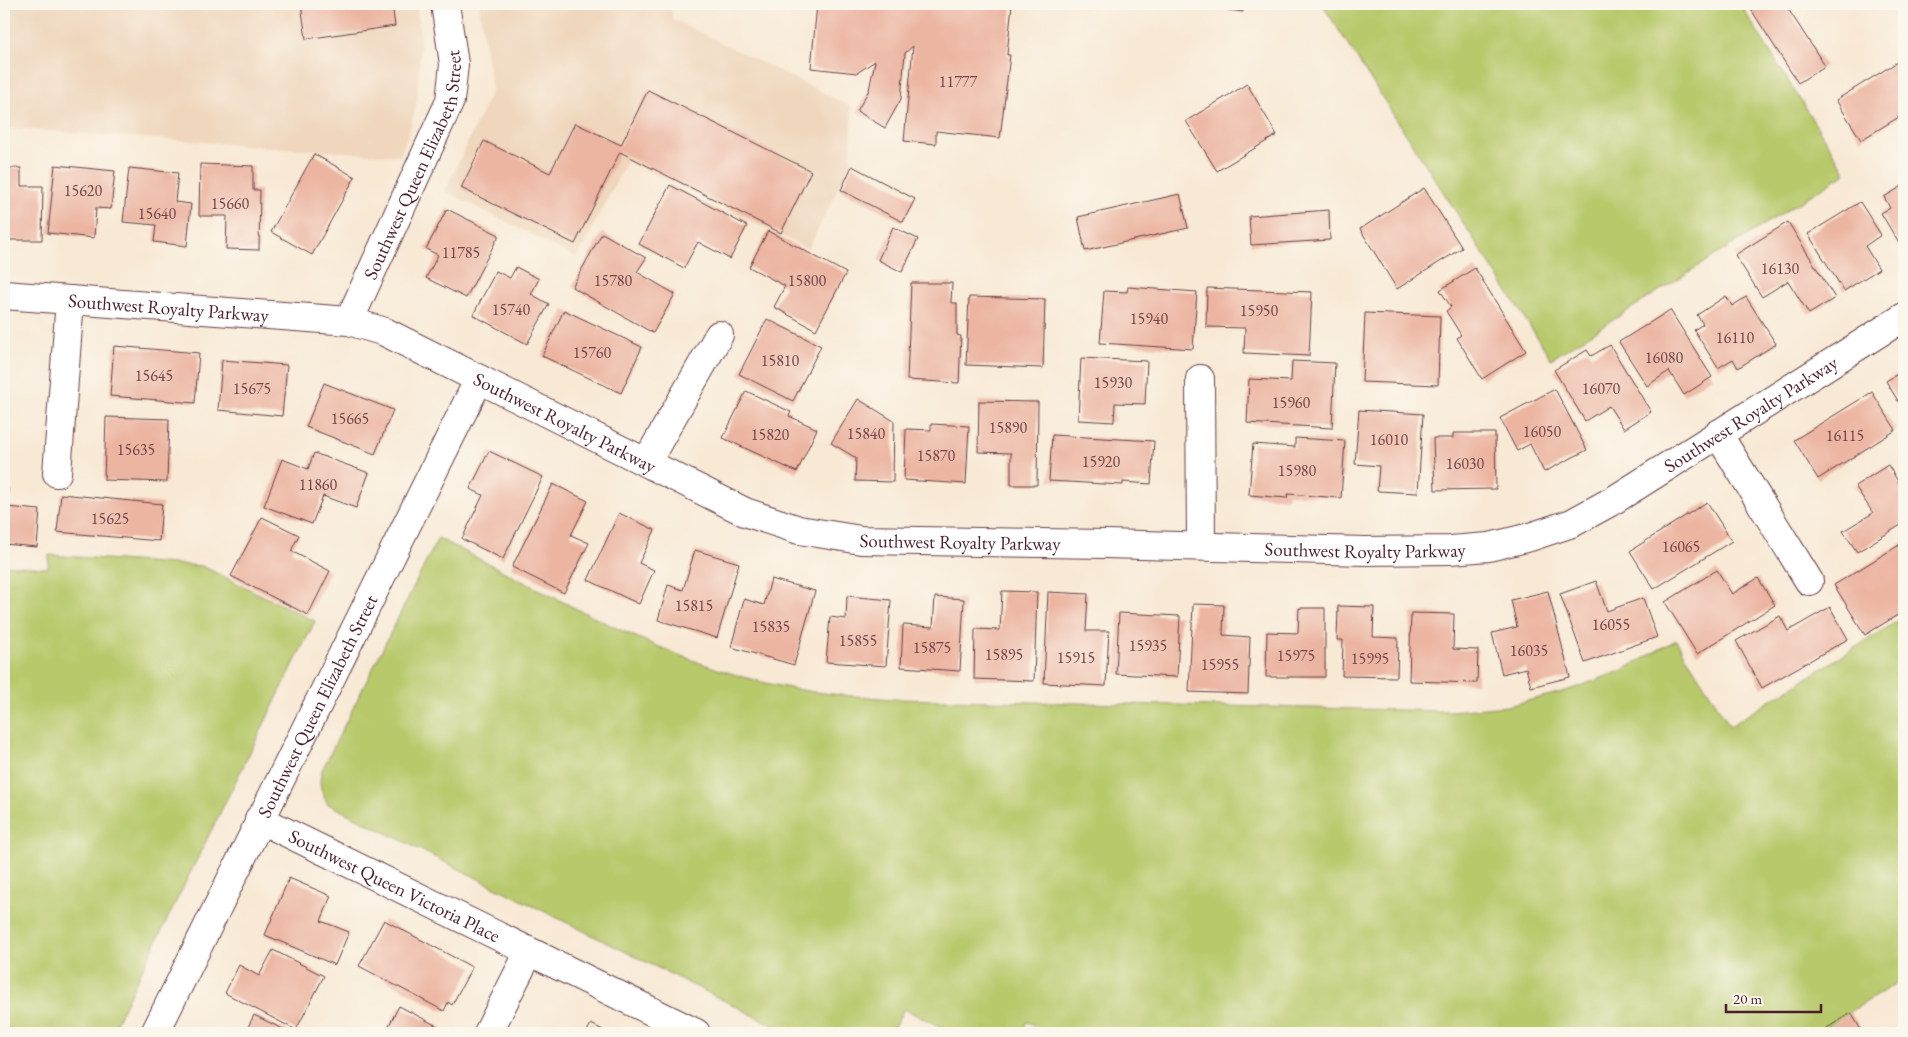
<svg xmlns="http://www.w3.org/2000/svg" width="1908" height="1037" font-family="'EB Garamond',serif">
  <rect width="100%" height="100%" fill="#fbf7ec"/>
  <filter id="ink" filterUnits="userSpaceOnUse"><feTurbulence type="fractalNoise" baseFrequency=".02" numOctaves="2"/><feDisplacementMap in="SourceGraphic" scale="10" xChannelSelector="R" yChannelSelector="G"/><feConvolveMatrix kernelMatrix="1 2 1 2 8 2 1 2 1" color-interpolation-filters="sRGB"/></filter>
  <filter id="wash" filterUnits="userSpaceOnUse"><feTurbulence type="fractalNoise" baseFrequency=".0096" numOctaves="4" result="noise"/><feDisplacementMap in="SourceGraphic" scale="20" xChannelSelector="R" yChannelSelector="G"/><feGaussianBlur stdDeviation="1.12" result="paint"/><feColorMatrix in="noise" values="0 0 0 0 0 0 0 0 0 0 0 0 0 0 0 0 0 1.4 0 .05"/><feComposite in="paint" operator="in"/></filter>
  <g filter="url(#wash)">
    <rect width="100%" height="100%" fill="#f8e9d5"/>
    <path fill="#efd6bc" d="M4,4H416L421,39L417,101L410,129L400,156L4,128Z
      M479,4H670L673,19L852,107L851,163L808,249L627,161L577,258L445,191L492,90Z"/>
    <path fill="#b8c96c" stroke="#81744c" d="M1322,4H1740L1846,173L1551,359Z
      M438,538C541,589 650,654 762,682C805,693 850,696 894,699L1451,711L1508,706L1566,691L1621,671L1676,640L1730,726L1904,617V978L1817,1033H1051L1027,1022L1021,1033H953L904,1009L891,1033H789L328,804C321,792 318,784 322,770Z
      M49,555L202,566L315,621L111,1033H4V565L48,568Z"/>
    <g id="blocks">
      <path fill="#ecb5a2" d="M301,4H392L395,26L306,39Z
        M817,4H1012L1007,55H1010L1000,138L936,131V144L904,141L913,46L905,53L901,99L885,128L857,111L869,90L875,61L857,73L811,68Z
        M1188,4H1244L1243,12Z
        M1757,4H1785L1825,66L1798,83L1750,8Z
        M1904,58V114L1861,140L1836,100Z
        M1247,84L1277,135L1217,171L1186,121Z
        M648,90L811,171L781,233L620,152L575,244L461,188L484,141L550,173L575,123L621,145Z
        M314,154L355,177L312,255L271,232Z
        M200,164L253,166V190H260L259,250L226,249L227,216H199Z
        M55,165L115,171L111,209L96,208L94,238L48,233Z
        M852,166L915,199L903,222L841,190Z
        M4,168H21V186H43L42,240H4Z
        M129,168L178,173L175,202L191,204L187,246L154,242L156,225L123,222Z
        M670,185L747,226L730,259L698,242L684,268L639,244Z
        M1904,185V252L1881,213L1890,208L1884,197Z
        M1424,188L1462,248L1397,289L1360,229Z
        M1180,194L1188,228L1085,251L1078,217Z
        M1860,202L1881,235L1865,246L1879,269L1844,291L1808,234Z
        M447,209L499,235L466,298L426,278L438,255L426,249Z
        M1329,210L1330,240L1251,245L1249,216Z
        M1788,222L1835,298L1809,314L1788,281L1762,297L1735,255Z
        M893,227L918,239L902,272L878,260Z
        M768,231L846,273L816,330L774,307L785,286L749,267Z
        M602,233L646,258L637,272L675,294L653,333L572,287Z
        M516,267L539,279L531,294L549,304L527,344L473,315L496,271L510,278Z
        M1475,268L1526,351L1482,379L1457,338L1461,335L1446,311L1451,307L1440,290Z
        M911,283H952L951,303H957V335L961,336L959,383L907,380Z
        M1128,287L1197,292L1193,349L1100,343L1104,291L1127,292Z
        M1207,288L1312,292L1309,356L1244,353L1245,328L1206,327Z
        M1726,296L1732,306L1746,297L1776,344L1738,368L1733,359L1718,368L1694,330L1703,324L1697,315Z
        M969,297L1045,299L1043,368L966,365Z
        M564,310L642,347L621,393L542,356Z
        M1670,310L1712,377L1684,395L1669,371L1647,386L1619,342Z
        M1365,313L1440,316L1438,385L1362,382Z
        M767,319L821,346L793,401L739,374Z
        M1610,345L1651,412L1624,429L1609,406L1585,421L1554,370L1587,350L1591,356Z
        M114,346L199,353L195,403L110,396Z
        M1081,358L1147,361L1145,404L1115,403L1114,422L1078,420Z
        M222,360L287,365L282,416L218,410Z
        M1292,361L1335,363L1332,428L1247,423L1249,379L1291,381Z
        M1904,370V411L1886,381Z
        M324,383L393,410L375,454L306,427Z
        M1555,389L1587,450L1544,472L1530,444L1517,451L1500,418Z
        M746,391L791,412L789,416L817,429L797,472L723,438Z
        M1872,392L1896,430L1818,479L1794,440Z
        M858,399L894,421L893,482L855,481L856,458L831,443Z
        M979,401L1038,402L1037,485H1011V453L978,452Z
        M1359,410L1423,414L1418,493L1377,491L1379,466L1355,464Z
        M106,417L169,419L167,482L104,480Z
        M931,424L969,426L966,484L904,480L906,429L931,430Z
        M1453,433H1495L1496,489L1435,490L1433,438H1453Z
        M1052,435L1154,441L1151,484L1123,482V485L1049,481Z
        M1295,438L1345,441L1341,498L1288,494L1287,498L1249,495L1253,444L1295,447Z
        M489,451L543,477L503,559L462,539L483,495L470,489Z
        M314,453L369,473L356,508L323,496L312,524L264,506L282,459L308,469Z
        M1888,465L1904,491V523L1857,552L1843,531L1873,513L1855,486Z
        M553,484L588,501L571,535L589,543L564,593L512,567Z
        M4,487L8,488L7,507L40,510L37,547L4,544Z
        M61,494L162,504L159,541L57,532Z
        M1707,502L1732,541L1654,589L1630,551Z
        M619,513L655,530L639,563L654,570L639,604L588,580Z
        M262,517L299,535L291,551L330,571L308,615L231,576Z
        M1904,542V611L1865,635L1834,585Z
        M695,550L739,563L717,638L658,620L668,585L683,590Z
        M1717,570L1732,594L1758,578L1775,605L1697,654L1665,602Z
        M771,579L815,591L794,665L731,647L744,599L764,605Z
        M1596,581L1607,611L1643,598L1657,637L1585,663L1560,594Z
        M1002,591L1037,592L1034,681L974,679L975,629L1000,630Z
        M1548,591L1570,677L1531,687L1526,668L1502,674L1492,633L1517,627L1511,600Z
        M1048,592L1088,594L1086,631H1109L1106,686L1044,683Z
        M847,596L891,600L886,666L826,662L830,617L846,619Z
        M935,597L964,599L960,671L901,667L903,625L933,627Z
        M1193,604L1224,605L1223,635L1250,637L1248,694L1189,692Z
        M1338,606L1374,607L1373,637L1398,638L1397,677L1342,676L1343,640H1337Z
        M1830,607L1848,639L1762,688L1736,641L1780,616L1788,631Z
        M1299,608H1325V677H1266L1267,632L1298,633Z
        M1119,613L1180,616L1177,677L1116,674Z
        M1411,613L1454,614L1453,649L1478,650L1477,683L1409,681Z
        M289,878L331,896L321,921L349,932L335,965L265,935Z
        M384,920L472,967L452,1005L448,1002L444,1011L359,966Z
        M273,950L324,976L296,1030L225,993L239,965L259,976Z
        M399,1006L441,1028L438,1033H385Z
        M1851,1013L1863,1033H1819Z
        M254,1015L291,1033H245Z
        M591,1024L609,1033H586Z"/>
    </g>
  </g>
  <g filter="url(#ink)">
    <use href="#blocks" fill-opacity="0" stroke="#643d44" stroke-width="1"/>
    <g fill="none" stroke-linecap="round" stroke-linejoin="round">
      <g stroke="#643d44" stroke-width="30">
        <g id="minor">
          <path id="s1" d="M4,295L349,321L385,332L745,512L799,530L861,540L1106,544L1364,551L1450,550L1489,547L1530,537L1572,523L1614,500L1904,317"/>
          <path id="s2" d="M349,321L450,101L454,64L445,4"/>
          <path d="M1200,379L1201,546"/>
          <path d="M1718,434L1809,581"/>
          <path d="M646,463L719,335"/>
          <path d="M57,473L70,300"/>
          <path id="s3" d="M259,819L696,1033"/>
          <path id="s4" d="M155,1033L479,379"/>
          <path d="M488,1033L529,952"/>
        </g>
      </g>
      <use href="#minor" stroke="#fff" stroke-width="28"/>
    </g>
  </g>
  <g text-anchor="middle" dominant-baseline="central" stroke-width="4" stroke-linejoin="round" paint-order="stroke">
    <g font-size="16" fill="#724449">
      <text x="958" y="81">11777</text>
      <text x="83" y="190">15620</text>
      <text x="230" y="203">15660</text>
      <text x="157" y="213">15640</text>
      <text x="461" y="252">11785</text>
      <text x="1780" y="268">16130</text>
      <text x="613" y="280">15780</text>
      <text x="807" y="280">15800</text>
      <text x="511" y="309">15740</text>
      <text x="1259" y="310">15950</text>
      <text x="1149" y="318">15940</text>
      <text x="1735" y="337">16110</text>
      <text x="592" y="352">15760</text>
      <text x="1664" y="357">16080</text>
      <text x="780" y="360">15810</text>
      <text x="154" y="375">15645</text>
      <text x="1113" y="382">15930</text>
      <text x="252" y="388">15675</text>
      <text x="1601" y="388">16070</text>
      <text x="1291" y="402">15960</text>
      <text x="350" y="418">15665</text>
      <text x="1008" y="427">15890</text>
      <text x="1542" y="431">16050</text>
      <text x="866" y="433">15840</text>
      <text x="770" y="434">15820</text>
      <text x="1845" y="435">16115</text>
      <text x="1389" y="439">16010</text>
      <text x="136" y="449">15635</text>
      <text x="936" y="455">15870</text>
      <text x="1101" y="461">15920</text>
      <text x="1465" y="463">16030</text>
      <text x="1297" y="470">15980</text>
      <text x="318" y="484">11860</text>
      <text x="110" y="518">15625</text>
      <text x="1681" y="546">16065</text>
      <text x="694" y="605">15815</text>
      <text x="1611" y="624">16055</text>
      <text x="771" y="626">15835</text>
      <text x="858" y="640">15855</text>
      <text x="1148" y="645">15935</text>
      <text x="932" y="647">15875</text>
      <text x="1529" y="650">16035</text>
      <text x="1004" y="654">15895</text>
      <text x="1296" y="655">15975</text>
      <text x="1076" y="657">15915</text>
      <text x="1370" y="658">15995</text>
      <text x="1220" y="664">15955</text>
    </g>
    <g font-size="19" fill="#4a1f2b" stroke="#fbf7ec">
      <text stroke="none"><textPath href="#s2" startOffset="170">Southwest Queen Elizabeth Street</textPath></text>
      <text stroke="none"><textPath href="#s1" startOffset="165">Southwest Royalty Parkway</textPath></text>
      <text stroke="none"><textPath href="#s1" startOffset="1830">Southwest Royalty Parkway</textPath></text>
      <text stroke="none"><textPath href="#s1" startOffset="585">Southwest Royalty Parkway</textPath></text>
      <text stroke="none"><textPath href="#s1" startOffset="1005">Southwest Royalty Parkway</textPath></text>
      <text stroke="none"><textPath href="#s1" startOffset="1410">Southwest Royalty Parkway</textPath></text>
      <text stroke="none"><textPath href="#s4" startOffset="365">Southwest Queen Elizabeth Street</textPath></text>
      <text stroke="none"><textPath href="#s3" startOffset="151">Southwest Queen Victoria Place</textPath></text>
    </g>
  </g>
  <rect width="1908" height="1037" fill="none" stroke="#fbf7ec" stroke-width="20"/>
  <path d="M1726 1004v8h95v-8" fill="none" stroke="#4a1f2b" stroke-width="2.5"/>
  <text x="1733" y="1004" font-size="15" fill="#4a1f2b" stroke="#fbf7ec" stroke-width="4" paint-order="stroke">20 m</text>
</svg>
